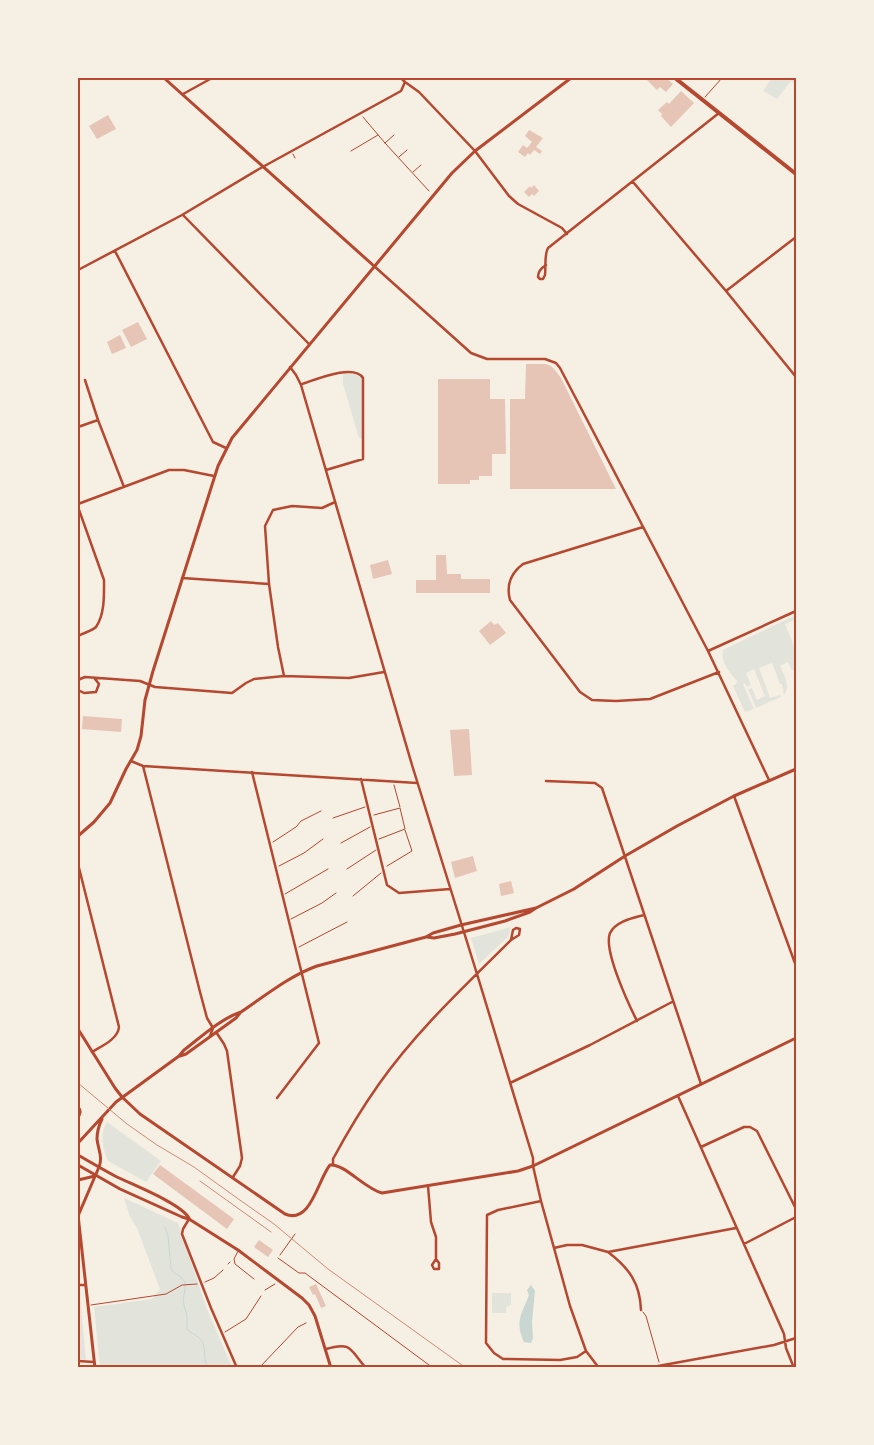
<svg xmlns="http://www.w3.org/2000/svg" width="874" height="1445" font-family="'DejaVu Sans',sans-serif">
  <rect width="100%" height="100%" fill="#f6efe4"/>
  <path fill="#e2e4dc" d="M772,78H796V85L791,81L777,99L763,91Z
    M343,374H356L362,379V438H359L343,384Z
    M796,615V619L785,624L796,651V670H792L788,662L780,666C784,676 791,685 784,695L782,684H780L772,663L759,668L770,698L780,695L781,697L756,708L748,689L752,688L757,700L765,696L754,669L746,673L751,685L747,687L745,683L743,684L754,709L745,712L733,686L736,684L737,681C730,673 720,661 723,650Z
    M511,927L508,937L479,964L471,938Z
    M107,1122L161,1161L146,1182L108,1161C103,1150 99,1133 107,1122Z
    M124,1198L178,1223L207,1309L232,1367H100L94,1307L152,1299L160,1289L137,1228L130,1217Z
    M492,1293H511V1304L509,1306L506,1307V1313H492Z
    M78,1295H80L86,1360L78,1359Z"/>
  <path fill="#c9d6d2" d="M531,1285L535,1291L532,1322L533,1338L531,1343L524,1342C515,1321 521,1316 529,1295L527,1290Z"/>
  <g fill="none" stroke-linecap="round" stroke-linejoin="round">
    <path stroke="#c9d6d2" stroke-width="1" d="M165,1227L168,1236L171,1269L174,1273L180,1276L185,1282V1289L183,1301L187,1316V1329C192,1334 200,1336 203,1343C206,1351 203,1360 208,1368"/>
  </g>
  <path fill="#e6c5b7" d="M650,78H666L673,84L666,92L660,87L657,90L647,80Z
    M681,91L694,103L671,127L661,116L662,114L658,110L667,102L669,104Z
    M108,115L116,129L97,139L89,126Z
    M529,130L543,138L536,147L542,151L540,154L534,150L530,155L528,153L525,157L518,152L523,145L527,148L532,142L525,136Z
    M534,185L539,191L534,196L532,194L529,197L524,192L530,186L531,188Z
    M138,322L147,339L131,347L122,330Z
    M120,335L126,348L112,354L107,342Z
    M526,364H546L551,366L555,370L561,378L616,489H510V399H525Z
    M438,379H490V399H505L506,454H492V476H479V480H470V484H438Z
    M436,555H446L447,574H461V579H490V593H416V580H436Z
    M388,560L392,574L373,579L370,565Z
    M491,621L494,625L498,623L506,633L490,645L479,631Z
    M83,716L122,719L121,732L82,729Z
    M469,729L472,775L454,776L450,730Z
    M473,856L477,871L455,878L451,862Z
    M511,881L514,893L501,896L499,884Z
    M160,1165L234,1219L227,1229L153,1174Z
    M259,1240L273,1250L268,1257L254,1247Z
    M316,1284L326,1306L321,1308L315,1294L313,1295L309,1287Z"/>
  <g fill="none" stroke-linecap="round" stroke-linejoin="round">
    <path stroke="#b5482f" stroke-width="1" d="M705,97L722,78
      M363,117L385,143L429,191
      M385,143L394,135
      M351,151L378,135
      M293,154L295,158
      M399,157L407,150
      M413,172L421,165
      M394,785L400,807
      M374,815L400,808L405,829L379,839
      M333,818L365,807
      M273,842L296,827L301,821L321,811
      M341,843L370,827
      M279,866L304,853L323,839
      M387,866L412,851L405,830
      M347,869L376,850
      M285,894L328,869
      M353,896L381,873
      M291,919L322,903L336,893
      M299,947L347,922
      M280,1255L295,1234
      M278,1258L299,1273H305L433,1368
      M228,1264L230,1262
      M205,1282L214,1278L223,1270
      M265,1290L275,1284
      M91,1305L166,1294L182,1285L197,1284
      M643,1312L646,1316L659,1362
      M225,1332L246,1319L261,1296
      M259,1368L298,1327L306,1323"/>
    <path stroke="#b5482f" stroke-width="1" d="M238,1251L234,1259L235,1264L254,1279"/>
    <path stroke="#b5482f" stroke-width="2.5" d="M401,78L405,82L419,92L475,151L509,196L518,204L562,228L567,234
      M183,94L212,78
      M633,182L726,291L796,377
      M183,215L309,344
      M115,251L213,442L226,448
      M546,265C541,268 538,271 538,277L540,279H543L545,275C546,267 544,255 548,248L719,113
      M374,266L471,353L487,359H545L556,363L560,368L708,651L769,780
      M78,270L182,215L259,169L401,91L405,82
      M726,291L796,237
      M290,367L296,375L301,385L412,765L477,974L533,1158V1166L541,1201L570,1306L586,1351L599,1368
      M85,380L98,420L124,487
      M302,384C315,380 354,363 363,378V459L326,470
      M78,427L98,420
      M78,504L169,470H184L214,476
      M78,507L104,580C104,594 105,614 96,627C92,631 83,633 78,636
      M643,527L523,564C511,573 506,585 510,600L580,692L592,700L616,701L650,699L719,672
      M182,578L269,584
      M708,651L796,611
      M284,676L278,647L269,584L265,526L273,510L292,506L322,508L335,502
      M78,681L80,679L85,677L140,681L155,687L232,693L246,683L254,679L284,676L349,678L384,672
      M78,690L84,693L96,692L99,684L95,679
      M131,761L143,766L417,783
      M143,766L200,992L207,1018L213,1028L210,1036
      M252,772L319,1043L277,1098
      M361,779L387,885L399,893L450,889
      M546,781L595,783L602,788L701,1084
      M734,796L796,966
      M78,864L119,1027C118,1039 102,1046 92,1052
      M637,1021C629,1005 603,950 610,933C616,921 633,918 644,915
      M216,1032L224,1044L227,1051L242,1158L240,1166L233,1177
      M510,1083L590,1045L672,1002
      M678,1096L784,1334L786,1348L794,1368
      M78,1107C82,1111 80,1114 78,1118
      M701,1147L744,1127H750L757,1131L796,1209
      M333,1165V1159C347,1133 362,1108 379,1084C417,1030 465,986 511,940L519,935L520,929L516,928L513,930L511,940
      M428,1186L431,1222L436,1237V1259L439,1263V1269H434L432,1265L436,1259
      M541,1201L498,1210L487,1215L486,1343L494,1353L503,1359L560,1360L577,1357L586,1351
      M189,1219L183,1229L182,1234L211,1308L237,1368
      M744,1244L796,1217
      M554,1248L567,1245H582L608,1252L736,1228
      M608,1252C629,1268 640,1283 641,1310
      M78,1285H85
      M326,1349C352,1341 350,1350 366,1368
      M78,1361L94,1362
      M647,1368L774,1345L796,1338"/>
    <path stroke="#b5482f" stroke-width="3" d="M164,78L374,266
      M78,836L94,822L110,803L126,769L137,750L141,736L145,700L153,671L218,466L232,438L452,173L475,151L571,78
      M78,1029L115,1088L122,1097L140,1114L285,1214C311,1225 318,1179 330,1165C344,1163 365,1189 382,1193L518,1171L533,1166L796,1038
      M78,1180L95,1176
      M78,1215L95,1368
      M78,1216L99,1167"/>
    <path stroke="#b5482f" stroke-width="3" d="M427,937L434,938L455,934L505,921L530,912L536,908L574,889L625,856L677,826L734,796L796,769
      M180,1056L186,1054L236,1018L240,1013
      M78,1143L116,1102L179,1056L184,1050C201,1037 220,1019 241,1012C265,996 289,976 317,966L426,937L433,933L461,925L536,908
      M78,1155C90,1162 102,1169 115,1176C133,1185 180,1203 189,1218
      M78,1165L120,1189L182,1217L189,1219L238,1250L302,1298L309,1305L315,1316L331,1368
      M99,1167C103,1157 98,1149 97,1139C97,1131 99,1125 102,1119"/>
    <path stroke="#b5482f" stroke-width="4" d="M675,78L796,174"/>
    <path stroke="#cf8b77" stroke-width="1" d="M78,1083L127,1124L157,1145L194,1167L237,1198L274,1224L328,1269L466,1368
      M200,1181L271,1232"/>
  </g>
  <rect width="874" height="1445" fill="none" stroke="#f6efe4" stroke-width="158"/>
  <rect x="79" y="79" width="716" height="1287" fill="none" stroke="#b5482f" stroke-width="2"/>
</svg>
